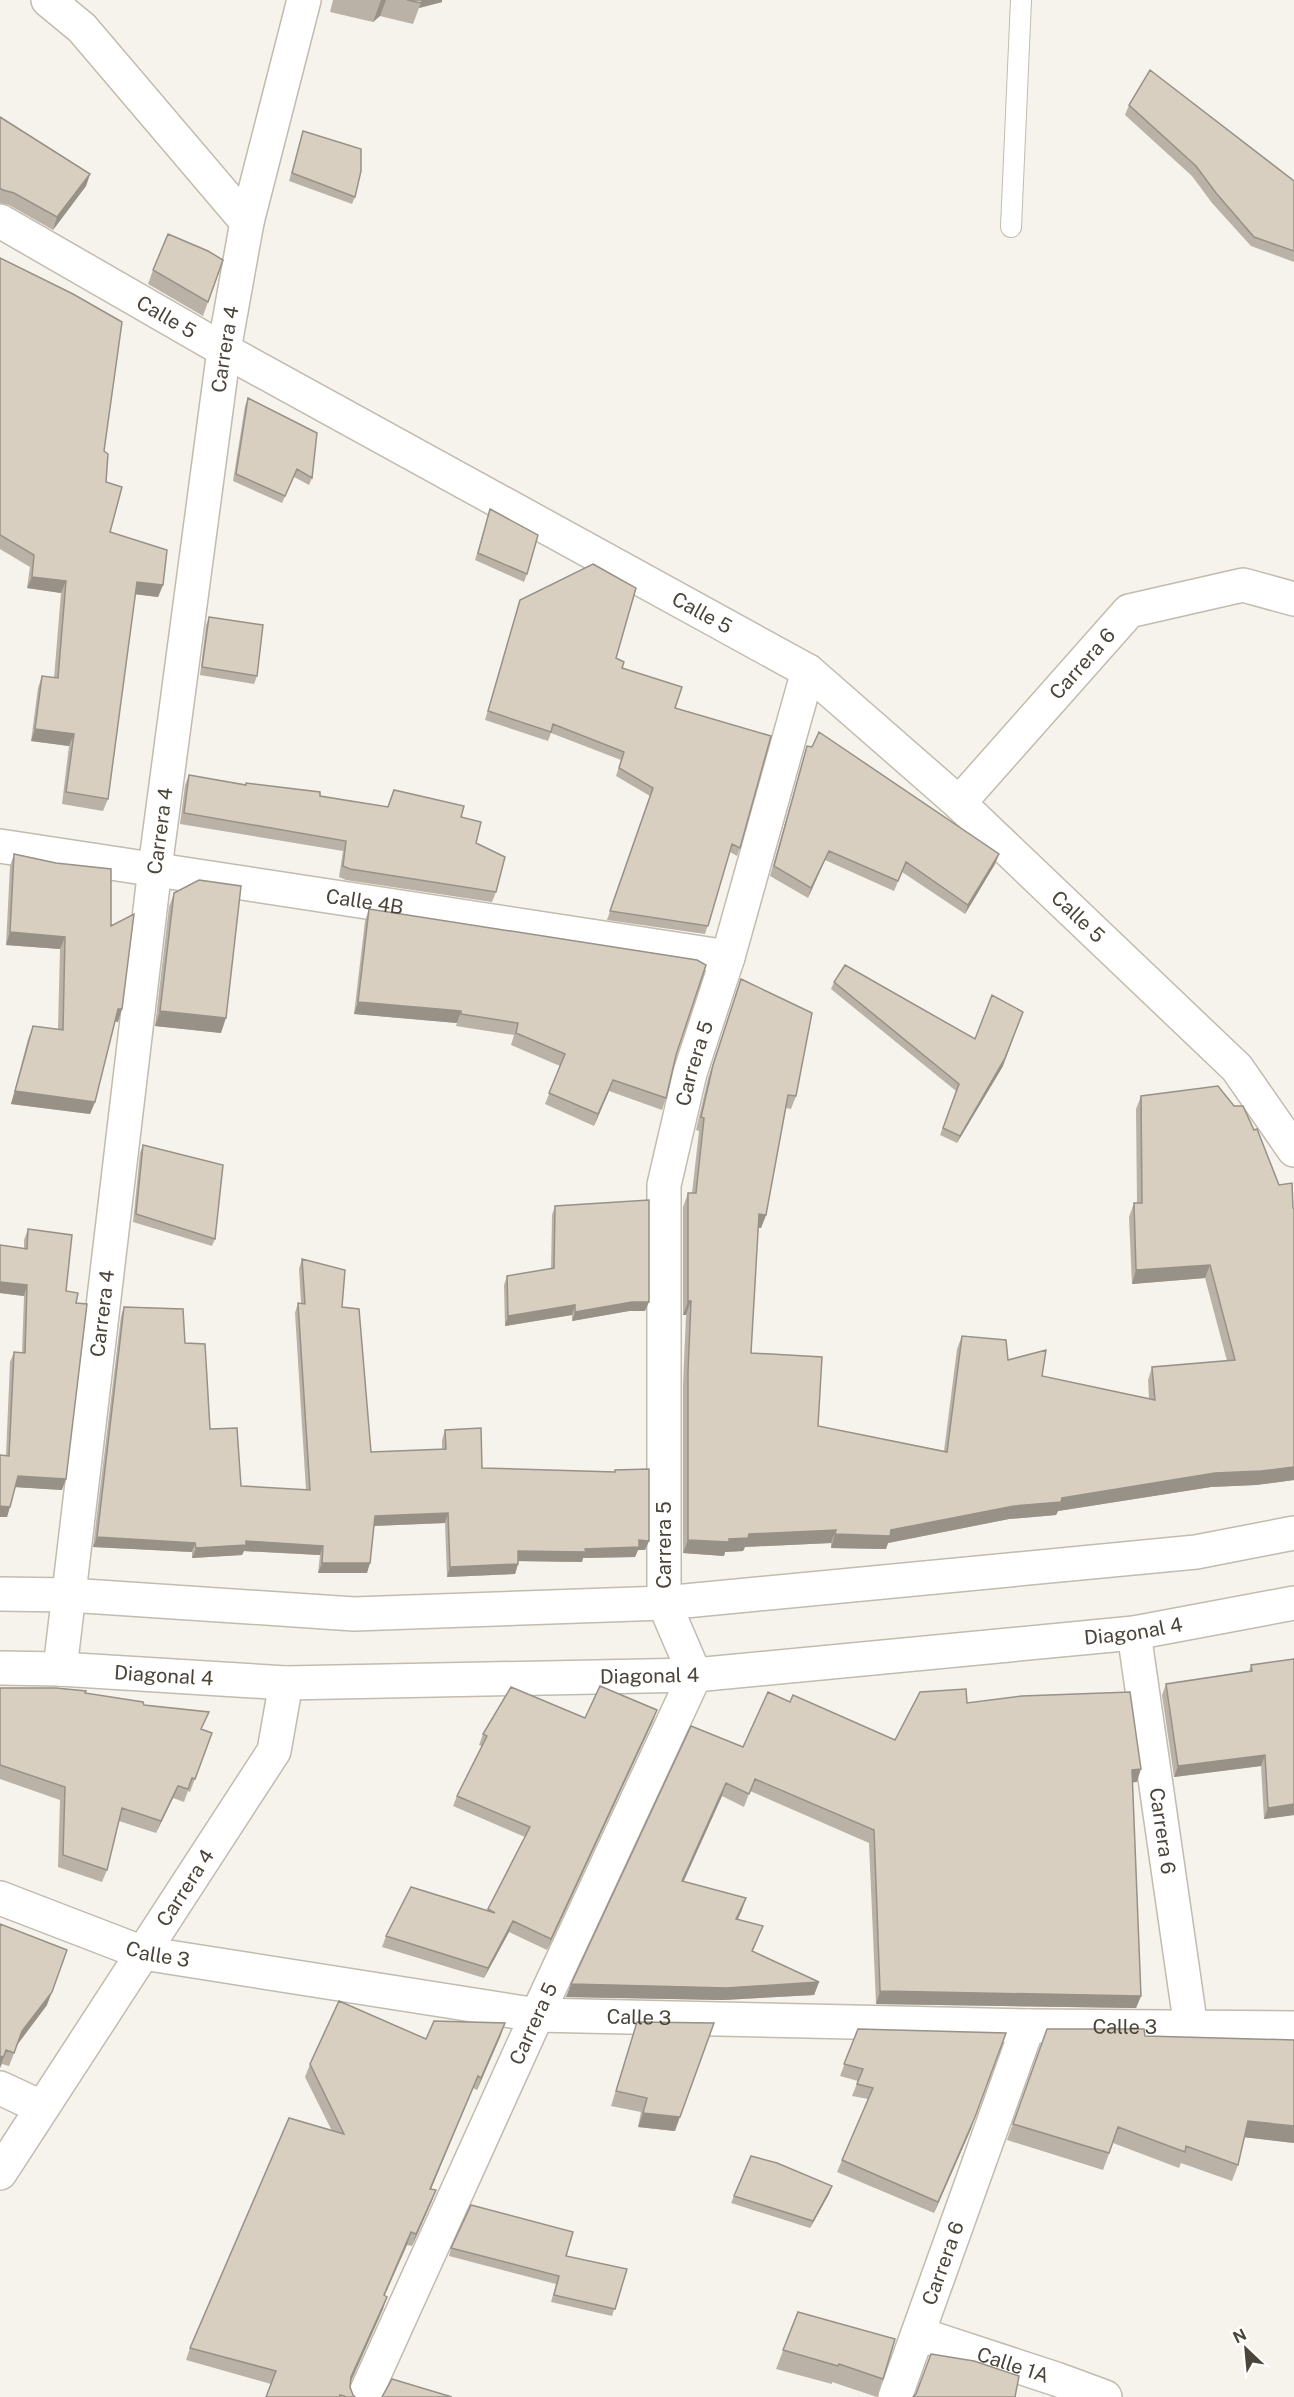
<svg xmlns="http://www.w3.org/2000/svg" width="1294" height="2397" font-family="'Public Sans',sans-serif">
  <rect width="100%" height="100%" fill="#f6f3ec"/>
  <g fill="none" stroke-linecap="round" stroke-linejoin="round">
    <g stroke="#c2bbae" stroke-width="22">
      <path id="service" d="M1011,227L1021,0"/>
    </g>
    <g stroke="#c2bbae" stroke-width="36">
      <g id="minor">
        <path d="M48,0L82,28L247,222"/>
        <path id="s1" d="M0,221L224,350L808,671L959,803L1237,1068L1294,1150"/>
        <path id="s2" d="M959,803L1129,611L1243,585L1294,599"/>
        <path id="s3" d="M0,846L728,957"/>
        <path id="s4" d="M1134,1633L1191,2028"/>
        <path id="s5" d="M60,1669L155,868L224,350L247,222L304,0"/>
        <path id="s6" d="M0,1898L143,1953L537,2015L1028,2026L1294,2028"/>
        <path d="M0,2088L41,2107"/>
        <path id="s7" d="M0,2173L274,1751L286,1683"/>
        <path id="s8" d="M919,2334L1056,2379L1105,2397"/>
        <path id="s9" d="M364,2397L537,2015L695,1675L664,1603V1185L690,1073L728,957L808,671"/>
        <path id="s10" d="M895,2397L1028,2026"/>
      </g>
    </g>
    <g stroke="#c2bbae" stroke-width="36">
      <g id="tertiary">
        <path d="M0,1594L69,1595L354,1614L664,1603L1196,1552L1294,1533"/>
        <path id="s11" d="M0,1668L60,1669L286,1683L695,1675L1134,1633L1294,1603"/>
      </g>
    </g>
    <use href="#service" stroke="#fff" stroke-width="20"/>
    <use href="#minor" stroke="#fff" stroke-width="33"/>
    <use href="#tertiary" stroke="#fff" stroke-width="33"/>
  </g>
  <path fill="#bab2a6" d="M333,0H442V2L419,8L413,24L380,16L373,22L330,12Z
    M1129,105L1294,181V262L1251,246L1212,203L1192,176L1125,115Z
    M0,117L90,174L86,186L53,230L9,205L0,203Z
    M303,131L355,197L352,204L289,181Z
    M0,258L104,451L110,532L163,585L158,597L135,594L108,799L103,811L62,804L69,746L31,741L38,688L42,676L54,678L61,593L27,588L30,567L0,549Z
    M223,260L203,316L148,284L153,270Z
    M248,398L312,478L309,485L294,477L282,503L233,481L245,406Z
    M490,509L527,574L524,582L475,560Z
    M520,600L616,658L622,668L675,708L740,848L737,856L730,852L705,934L607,920L650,796L616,776L621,760L551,733L548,741L485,720Z
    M209,617L257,676L254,684L200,675L206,625Z
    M807,746L999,854L995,864L965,914L902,872L894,891L825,860L808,898L770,876Z
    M189,775L245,785L320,796L388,807L394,790L461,817L476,843L496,892L492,902L346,880L339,877L343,851L180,824L185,785Z
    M14,854L111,926L118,1022L115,1021L95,1102L90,1114L11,1104L28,1039L33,1026L58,1029L60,949L6,945L10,866Z
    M174,893L221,1033L155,1026L169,907Z
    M369,909L666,1098L662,1110L609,1091L594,1126L545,1104L560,1066L511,1045L514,1035L456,1026L457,1023L354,1014L365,921Z
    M741,979L796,1096L791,1109L786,1108L766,1215L761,1228L758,1227L751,1353L818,1426L944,1451L957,1349L962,1336L1042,1376L1149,1399L1148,1380L1152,1367L1227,1361L1205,1278L1132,1284L1129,1217L1134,1203H1137L1136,1109L1141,1096L1279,1185L1293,1208L1294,1209V1480L1256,1485L1211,1487L1058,1511L1056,1515L1009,1519L888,1543L886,1549L831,1548V1543L745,1547L743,1551L725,1552L724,1556L683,1553V1385L686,1315H683V1207L688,1193H692L699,1131L696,1130L708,1078Z
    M834,982L1003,1066L957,1143L940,1135L956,1091L831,989Z
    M143,1145L215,1239L212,1246L133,1222L140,1153Z
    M555,1206L645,1311H629L572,1321V1315L505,1326L504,1285L507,1276L551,1269L552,1215Z
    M28,1229L66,1291L62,1490L15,1487L7,1517H0V1455H6L10,1362L14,1352L22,1353L24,1296L0,1293V1245L24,1248V1240Z
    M302,1259L342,1307L371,1452L442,1449V1440L445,1430L482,1468L615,1472V1470L649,1541L645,1550H638L635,1557L583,1558L582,1562L518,1561V1564L515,1574L447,1577L445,1523L374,1526L367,1573H318L320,1555L244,1551L242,1555L192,1558V1552L93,1547L121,1316L124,1307L185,1343L210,1429L241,1486L306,1490L295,1313L298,1303H301L299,1269Z
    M1294,1659V1815L1264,1819L1261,1766L1174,1777L1162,1695L1166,1684L1249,1671L1251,1665Z
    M0,1688L85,1693L144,1705L212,1733L190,1792L188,1791L184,1802L173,1798L156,1833L119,1821L107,1870L102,1882L58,1867L60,1800L0,1779Z
    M790,1702L895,1740L967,1703L1137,1782H1132L1141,1996L1136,2008L876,2004L869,1843L750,1791L744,1807L722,1796L683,1881L742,1910L737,1920L758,1939L753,1951L819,1982L814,1995L723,2000L566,1997L743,1747Z
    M657,1710L653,1721L547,1950L509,1932L484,1978L382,1947L386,1936L487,1910L525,1837L453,1806L457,1796L482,1746L479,1745L483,1734L585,1718Z
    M0,1924L47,2005L17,2045L9,2066L2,2064L0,2068Z
    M637,2022L675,2131L638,2127L641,2112L611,2106Z
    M858,2029L971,2129L934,2213L837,2172L868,2099L852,2096L858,2081L840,2076Z
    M1047,2029L1145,2036L1294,2040V2143L1244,2137L1238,2165L1232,2181L1181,2163L1179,2168L1113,2143L1103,2170L1007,2140Z
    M501,2035L477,2090L473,2088L431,2189L436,2190L431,2203L412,2246L407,2245L385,2295L383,2309L351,2381L350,2387L353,2395L355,2397H266L271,2384L186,2360L190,2348L332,2131L305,2077L310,2064L426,2039Z
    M832,2186L829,2194L810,2228L731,2203L734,2196Z
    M451,2248L566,2256L627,2269L612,2316L551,2302L556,2284L449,2256Z
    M798,2312L883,2379L877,2397L832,2382V2384L776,2369Z"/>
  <path fill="#979187" d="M381,0H386L380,16L373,22Z
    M422,0H442V2L419,8L413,24Z
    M90,174L86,186L53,230L57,217Z
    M32,577L66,581L61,593L27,588Z
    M137,582L163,585L158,597L133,594Z
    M35,729L74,734L69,746L31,741Z
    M829,851L825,860L808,898L811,888Z
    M999,854L995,864L965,914L968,905Z
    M10,932L65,937L60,949L6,945Z
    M358,1002L461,1011L457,1023L354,1014Z
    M118,1009H122L118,1022L113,1021Z
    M160,1011L226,1018L221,1033L155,1026Z
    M1023,1012L1003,1066L957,1143L960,1136Z
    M613,1080L609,1091L594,1126L598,1114Z
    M15,1091L95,1102L90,1114L11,1104Z
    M759,1214L766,1215L761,1228L754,1227Z
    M1210,1265L1205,1278L1132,1284L1136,1270Z
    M0,1282L27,1285L24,1296L0,1293Z
    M688,1301H691L686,1315H683Z
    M632,1302H649L645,1311H629L572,1321L575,1312Z
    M575,1305L572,1315L505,1326L508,1316Z
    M1294,1467V1480L1256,1485L1211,1487L1058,1511L1056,1515L1009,1519L888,1543L886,1549L831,1548L835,1534L891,1530L1014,1506L1215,1473Z
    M18,1476L66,1479L62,1490L14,1487Z
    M0,1506L10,1507L7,1517H0Z
    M448,1513L445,1523L371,1526L375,1516Z
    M836,1530L831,1543L745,1547L743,1551L725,1552L724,1556L683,1553L688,1540L749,1534Z
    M97,1537L195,1543L192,1552L93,1547Z
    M639,1540L649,1541L645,1550H638L635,1557L583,1558L582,1562L514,1561L518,1551L585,1549Z
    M246,1541L323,1546L320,1555L244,1551L242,1555L192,1558L196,1548Z
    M322,1563H370L367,1573H318Z
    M518,1564L515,1574L447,1577L450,1567Z
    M657,1710L653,1721L547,1950L551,1939Z
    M1265,1755L1261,1766L1174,1777L1178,1766Z
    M1141,1769L1137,1782L1127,1783L1132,1770Z
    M726,1783L722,1796L678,1894L682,1881Z
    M178,1786L173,1798L156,1833L161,1821Z
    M1294,1804V1815L1264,1819L1268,1808Z
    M746,1898L742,1910L732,1932L736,1919Z
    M513,1921L509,1932L484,1978L488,1968Z
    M819,1982L814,1995L723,2000L566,1997L571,1984Z
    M880,1991L1141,1996L1136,2008L876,2004Z
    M52,1992L47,2005L17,2045L9,2066L22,2031Z
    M505,2023L501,2035L477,2090L481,2078Z
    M4,2056L0,2068V2057Z
    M478,2076L473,2088L426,2201L430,2189Z
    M643,2113L680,2117L675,2131L638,2127Z
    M975,2117L971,2129L934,2213L938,2202Z
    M1248,2121L1294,2126V2143L1242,2137Z
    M832,2186L829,2194L810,2228L813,2221Z
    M436,2190L431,2203L412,2246L416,2234Z
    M411,2232L407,2245L379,2307L384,2295Z
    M387,2297L383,2309L347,2390L351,2377Z"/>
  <path fill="#d8cfc1" stroke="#979187" stroke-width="1.5" d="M407,0H422L421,3Z
    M1150,70L1294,181V251L1254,237L1216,193L1196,166L1129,105Z
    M0,117L90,174L57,217L14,193L3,190L0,188Z
    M303,131L361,149V171L355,197L292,173Z
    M168,234L208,251L223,260L208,302L153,270Z
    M0,258L73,294L122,322L104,451L108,454L106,482L122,487L110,532L167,550L163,585L137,582L108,799L66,792L74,734L35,729L42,676L58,678L66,581L32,577L34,555L0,535Z
    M248,398L317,433L312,478L297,469L285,496L236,474Z
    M490,509L538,535L527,574L478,553Z
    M593,564L636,588L616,658L624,662L622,668L682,687L675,708L771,736L740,848L732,844L708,926L610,911L653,788L619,768L624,752L553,724L551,732L488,711L520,600Z
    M209,617L263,625L257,676L202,667Z
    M819,732L999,854L968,905L906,862L898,881L829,851L811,888L774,866L807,746L812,747Z
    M189,775L246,785V783L320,792V796L388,807L394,790L464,806L461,817L481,822L476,843L505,857L496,892L350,869L343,866L346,841L184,813Z
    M14,854L56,863L111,869V926L134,914L122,1009H118L95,1102L15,1091L33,1026L63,1030L65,937L10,932Z
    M199,880L241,886L226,1018L160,1011L174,893Z
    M369,909L697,960L706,965L676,1055L666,1098L613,1080L598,1114L549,1093L565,1054L516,1033L518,1023L461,1014V1011L358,1002Z
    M845,965L975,1039L992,995L1023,1012L1005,1058L960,1136L943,1128L959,1084L834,982Z
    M741,979L812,1013L796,1096L788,1095L766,1215L759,1214L751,1353L822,1357L818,1426L947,1452L962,1336L1006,1340L1008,1360L1046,1350L1042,1376L1155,1400L1152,1367L1235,1360L1210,1265L1136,1270L1134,1203H1142L1141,1096L1218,1086L1234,1106H1243L1254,1130L1257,1129L1279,1185L1292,1183L1293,1208L1294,1209V1467L1261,1471L1215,1473L1062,1498L1061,1502L1014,1506L891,1530L890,1536L835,1534L836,1530L749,1534L748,1538L729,1539V1542L688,1540V1372L691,1301H688V1193H696L704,1118L701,1117L713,1065Z
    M143,1145L223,1165L215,1239L136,1214Z
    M649,1200V1302H632L575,1312V1305L508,1316L507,1276L554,1268L555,1206Z
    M28,1229L72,1235L66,1291L78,1293L76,1303L87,1304L66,1479L18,1476L10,1507L0,1506V1455L9,1456L14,1352L25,1353L27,1285L0,1282V1245L27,1249Z
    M302,1259L345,1270L342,1307L359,1309L371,1452L446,1449L445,1430L481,1428L482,1468L615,1472V1470L649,1469V1541L639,1540V1547L585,1549L586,1552L518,1551V1564L450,1567L448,1513L375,1516L370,1563H322L323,1546L246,1541V1545L196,1548L195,1543L97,1537L124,1307L183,1309L185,1343L205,1344L210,1429L237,1428L241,1486L310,1490L298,1303L305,1304Z
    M1294,1659V1804L1268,1808L1265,1755L1178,1766L1166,1684L1252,1671L1251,1665Z
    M600,1686L657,1710L551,1939L513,1921L488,1968L386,1936L411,1887L495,1913L488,1909L530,1827L457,1796L487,1736L483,1734L511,1687L585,1718Z
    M0,1688H56L86,1691L85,1693L143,1702L144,1705L209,1712L201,1729L212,1733L195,1779L192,1778L188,1789L178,1786L161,1821L122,1808L107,1870L63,1855L65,1787L0,1765Z
    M966,1689L967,1703L1022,1696L1130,1692L1141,1769L1132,1770L1141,1996L880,1991L874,1830L755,1779L749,1794L726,1783L682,1881L746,1898L736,1919L763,1926L752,1951L819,1982L727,1988L571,1984L691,1726L743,1747L768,1692L790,1702L793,1695L895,1740L920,1692Z
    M0,1924L67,1950L52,1992L22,2031L14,2053L6,2050L4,2056L0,2057Z
    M339,2001L426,2039L434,2021L505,2023L481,2078L478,2076L430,2189L436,2190L416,2234L411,2232L384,2295L387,2297L351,2377L350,2387L353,2395L355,2397H347L340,2395L339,2397H266L276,2371L190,2348L289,2118L344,2134L310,2064Z
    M637,2022L714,2023L680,2117L643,2113L647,2098L616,2091Z
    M858,2029L1006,2033L975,2117L938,2202L842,2160L873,2088L857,2084L863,2069L844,2064Z
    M1047,2029H1144L1145,2036L1294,2040V2126L1248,2121L1238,2165L1186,2146L1185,2152L1118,2127L1109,2153L1013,2124Z
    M751,2156L777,2163L832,2186L813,2221L734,2196Z
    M471,2205L573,2232L566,2256L627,2269L615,2309L554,2295L559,2276L451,2248Z
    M798,2312L895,2339L883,2379L839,2364L838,2366L783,2350Z
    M931,2354L974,2361L1019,2376L1015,2397H913L916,2394Z
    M392,2379L452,2397H382Z"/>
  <g text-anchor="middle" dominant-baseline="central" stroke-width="6" stroke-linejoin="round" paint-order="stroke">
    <g font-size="20" fill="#4b4439" stroke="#fff">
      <text stroke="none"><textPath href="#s1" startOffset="192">Calle 5</textPath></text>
      <text stroke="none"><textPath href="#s5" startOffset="1330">Carrera 4</textPath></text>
      <text stroke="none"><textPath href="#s1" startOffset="804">Calle 5</textPath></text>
      <text stroke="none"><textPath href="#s2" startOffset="186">Carrera 6</textPath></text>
      <text stroke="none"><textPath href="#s5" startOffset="844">Carrera 4</textPath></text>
      <text stroke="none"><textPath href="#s3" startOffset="369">Calle 4B</textPath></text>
      <text stroke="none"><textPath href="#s1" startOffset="1290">Calle 5</textPath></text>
      <text stroke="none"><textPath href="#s9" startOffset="1416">Carrera 5</textPath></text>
      <text stroke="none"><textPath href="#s5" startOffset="358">Carrera 4</textPath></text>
      <text transform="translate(664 1545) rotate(-90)">Carrera 5</text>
      <text stroke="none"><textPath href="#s11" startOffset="1136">Diagonal 4</textPath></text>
      <text stroke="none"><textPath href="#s11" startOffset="164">Diagonal 4</textPath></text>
      <text stroke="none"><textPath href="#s11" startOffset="650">Diagonal 4</textPath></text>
      <text stroke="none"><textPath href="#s4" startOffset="200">Carrera 6</textPath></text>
      <text stroke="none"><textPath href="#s7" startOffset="340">Carrera 4</textPath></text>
      <text stroke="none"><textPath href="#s6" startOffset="168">Calle 3</textPath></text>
      <text stroke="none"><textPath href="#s6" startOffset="654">Calle 3</textPath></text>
      <text stroke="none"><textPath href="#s9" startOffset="410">Carrera 5</textPath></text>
      <text stroke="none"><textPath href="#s6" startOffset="1140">Calle 3</textPath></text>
      <text stroke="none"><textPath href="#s10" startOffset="142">Carrera 6</textPath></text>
      <text stroke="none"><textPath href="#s8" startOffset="99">Calle 1A</textPath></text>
    </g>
  </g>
  <g transform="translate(1246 2349) rotate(334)" stroke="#ffffff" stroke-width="4.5" paint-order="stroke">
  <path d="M0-4.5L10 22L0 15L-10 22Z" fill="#4b4439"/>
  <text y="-9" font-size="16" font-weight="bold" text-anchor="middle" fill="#4b4439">N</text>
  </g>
</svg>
